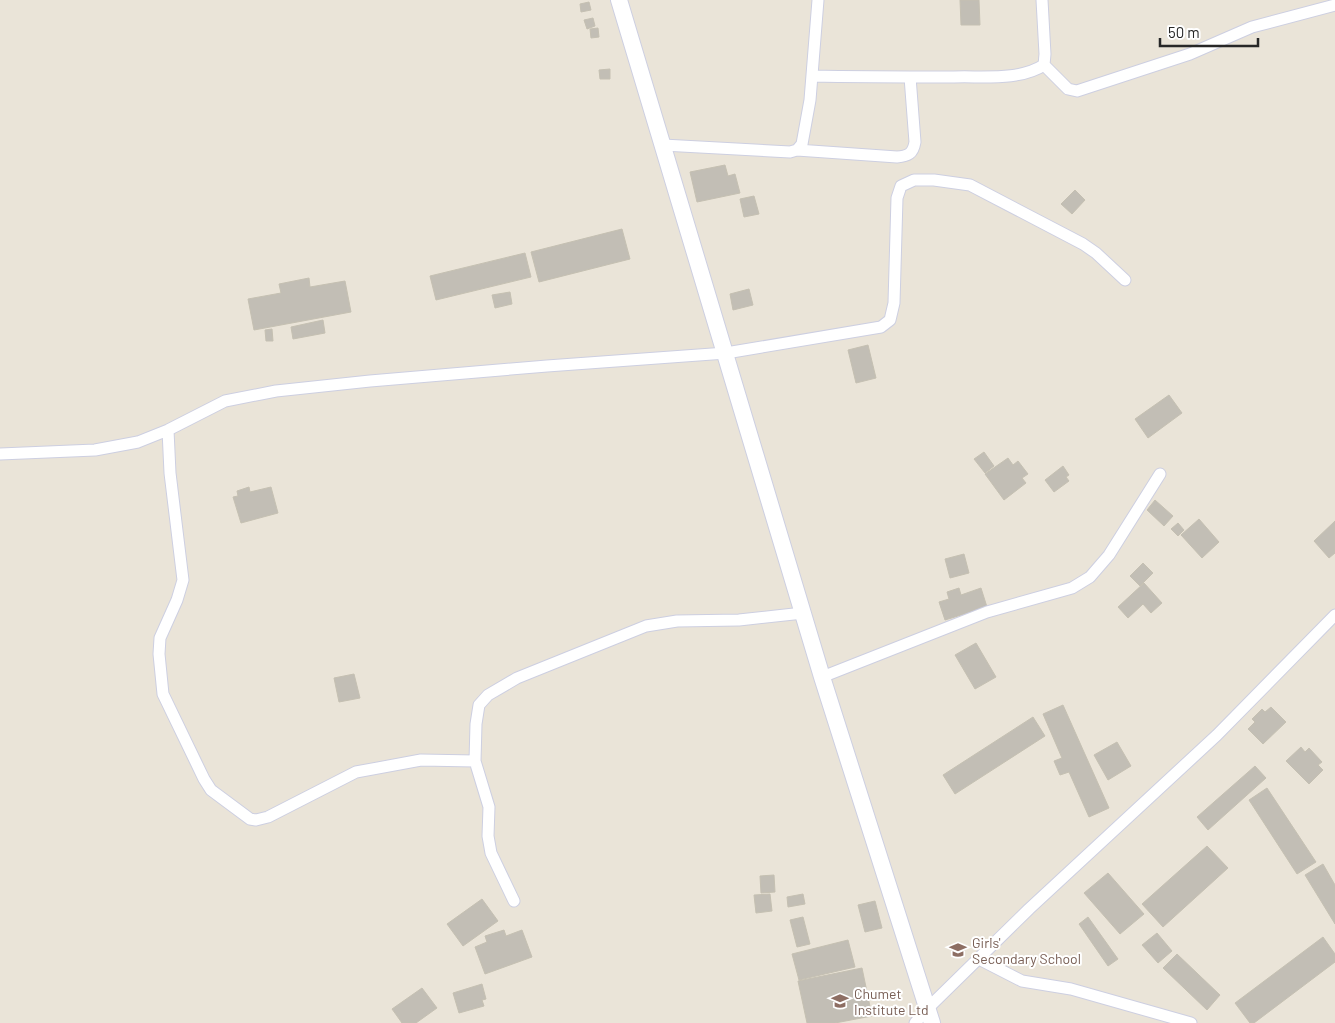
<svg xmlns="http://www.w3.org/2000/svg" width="1335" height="1023" font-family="Barlow,sans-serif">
  <rect width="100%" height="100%" fill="#eae4d8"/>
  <path fill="#c2beb5" stroke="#c5c0b2" d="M960,0H979L980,25H961Z
    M589,2L591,10L581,12L580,4Z
    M593,18L595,26L587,29L584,20Z
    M598,28L599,37L591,38L590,29Z
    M610,69V79H600L599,70Z
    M725,165L728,176L735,174L740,193L697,202L690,172Z
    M1075,190L1085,200L1072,214L1061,204Z
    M754,196L759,214L744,217L740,199Z
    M622,229L630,259L539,282L531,252Z
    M525,253L531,277L436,300L430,276Z
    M309,278L310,287L345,281L351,312L254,330L248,299L281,293L279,284Z
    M749,289L753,305L733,310L730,294Z
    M510,292L512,304L495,308L492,295Z
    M323,320L325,333L293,339L291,327Z
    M272,329L273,341H266L265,330Z
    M868,345L876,378L856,383L848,350Z
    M1169,395L1182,413L1148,438L1135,419Z
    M984,452L994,466L985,473L974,459Z
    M1008,458L1013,465L1018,461L1028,474L1022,478L1026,483L1004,500L985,474Z
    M1063,466L1069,475L1066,477L1069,481L1054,492L1045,480Z
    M249,487L250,492L271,487L278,513L241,523L233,497L238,496L237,491Z
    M1155,500L1173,516L1164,526L1147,510Z
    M1199,519L1219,542L1202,558L1181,535Z
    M1335,521V553L1329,558L1314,541Z
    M1178,523L1184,530L1178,536L1171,529Z
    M964,554L969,573L950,578L945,559Z
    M1143,563L1153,573L1140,586L1130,576Z
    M1144,583L1162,603L1151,613L1143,604L1128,618L1118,607Z
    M959,588L961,595L981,588L987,607L945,620L939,602L949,599L947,592Z
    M976,643L996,677L975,689L955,655Z
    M354,674L360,698L339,702L334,678Z
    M1063,705L1109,808L1089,817L1069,772L1060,775L1054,761L1062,758L1043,714Z
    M1271,707L1286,722L1263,744L1248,729L1255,722L1252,719L1262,709L1265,712Z
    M1033,717L1045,736L955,794L943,775Z
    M1117,742L1131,766L1108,780L1094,755Z
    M1301,747L1305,752L1309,748L1322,762L1318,765L1323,770L1309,784L1286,761Z
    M1255,766L1266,778L1208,830L1197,817Z
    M1267,788L1316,862L1297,874L1249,800Z
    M1207,846L1228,868L1163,927L1142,904Z
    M1323,864L1335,885V924L1305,875Z
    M1108,873L1144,914L1120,934L1084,893Z
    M774,875L775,892L761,893L760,876Z
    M770,894L772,911L756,913L754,895Z
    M803,894L805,904L788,907L787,897Z
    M482,899L498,921L463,946L447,924Z
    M875,901L882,928L865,932L858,905Z
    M803,917L810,944L797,947L790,920Z
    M1088,917L1118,959L1108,966L1079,924Z
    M504,930L506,936L522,930L532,957L485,974L475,947L487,942L485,936Z
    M1157,933L1172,951L1158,963L1142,945Z
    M1323,937L1335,954V962L1254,1023H1250L1235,1003Z
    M848,940L855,967L799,980L792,954Z
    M1177,954L1220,995L1207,1010L1163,968Z
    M862,968L872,1016L835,1023H807L798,981Z
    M482,984L486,999L482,1000L484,1006L459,1013L453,993Z
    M422,988L437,1008L416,1023H402L392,1009Z"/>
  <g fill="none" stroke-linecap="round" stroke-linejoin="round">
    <g stroke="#cdcfe1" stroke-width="13">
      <path id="street" d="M1044,65L1068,89L1077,91L1190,54L1252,27L1335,5
        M812,76C860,77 907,77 954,77C983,76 1019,81 1044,65L1045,54L1042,0
        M663,145L790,152L797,150L802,144L810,100L818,0
        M797,150L897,157C908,156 913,154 915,142L910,77
        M168,430L170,473L183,580L177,600L160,638L159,654L163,694L204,779L211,790L250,819L256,820L268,817L356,772L421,760L475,761
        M0,454L95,450L138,442L168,430L225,401L276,391L370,381L547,366L726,353L881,327L890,320L894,303L897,198L901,186L914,180H934L970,185L1083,244L1096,253L1125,280
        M822,677L987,612L1072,588L1090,577L1109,555L1160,474
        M514,901L491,853L488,836L489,807L475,761L476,724L479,705L488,695L517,678L646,626L677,621L739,620L803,613
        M979,959L1022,981L1071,989L1191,1023
        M915,1023L927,1009L1029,909L1217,735L1335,615"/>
    </g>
    <g stroke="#cdcfe1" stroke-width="18">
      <path id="secondary" d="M619,0L822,677L932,1023"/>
    </g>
    <use href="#street" stroke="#fff" stroke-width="11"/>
    <use href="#secondary" stroke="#fff" stroke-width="16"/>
  </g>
  <defs>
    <g id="school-bare" transform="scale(1.35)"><path d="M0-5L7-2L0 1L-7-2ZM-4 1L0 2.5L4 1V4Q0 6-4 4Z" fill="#8d6e63" stroke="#fff" stroke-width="2.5" paint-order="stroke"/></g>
  </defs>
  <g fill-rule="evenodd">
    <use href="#school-bare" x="958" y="950"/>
    <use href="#school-bare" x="840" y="1001"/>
  </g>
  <g text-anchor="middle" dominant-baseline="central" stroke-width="4" stroke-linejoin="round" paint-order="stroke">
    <g font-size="14" fill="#785e54" stroke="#fff" text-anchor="start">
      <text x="972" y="942">Girls'<tspan x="972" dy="16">Secondary School</tspan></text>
      <text x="854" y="993">Chumet<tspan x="854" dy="16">Institute Ltd</tspan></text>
    </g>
  </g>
  <path d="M1160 38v8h98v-8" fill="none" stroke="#272727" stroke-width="2.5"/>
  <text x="1168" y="38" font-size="15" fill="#272727" stroke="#ffffff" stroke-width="4" paint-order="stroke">50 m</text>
</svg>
